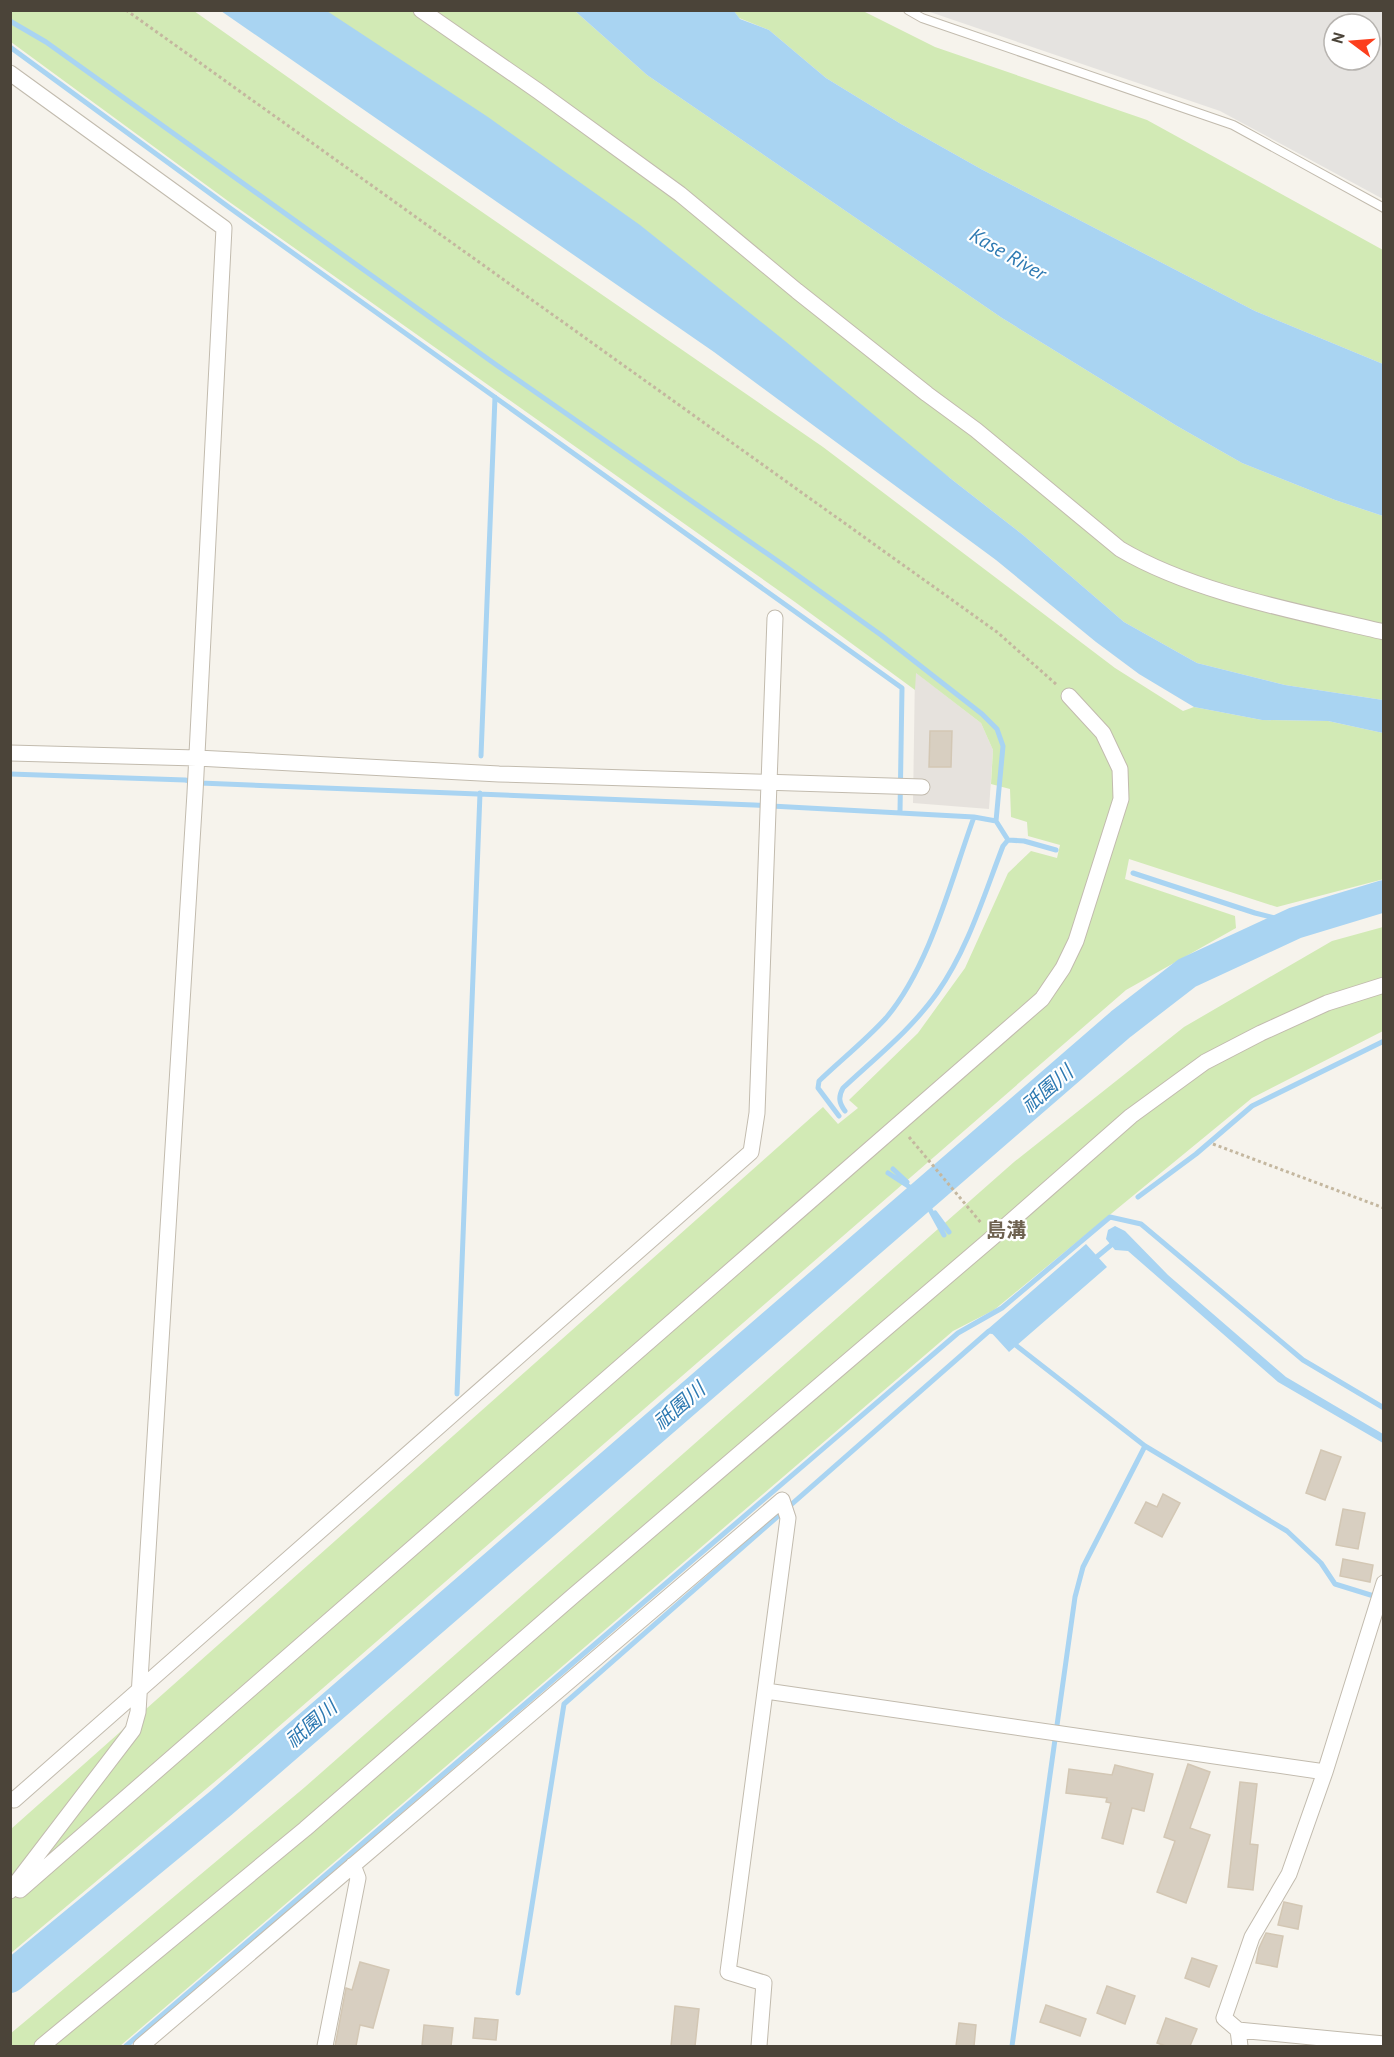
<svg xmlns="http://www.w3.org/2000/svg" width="1394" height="2057" font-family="'PT Sans','Noto Sans JP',sans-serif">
  <rect width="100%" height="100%" fill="#f6f3ec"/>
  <path fill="#e6e2dd" d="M915,672L981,723L993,750L989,809L913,803Z"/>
  <path fill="#d2eab5" d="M11,11H194L347,119L823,447L1115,668L1183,711L1194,707L1262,720L1328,721L1383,733L1384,879L1277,907L1129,859L1125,879L1235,916L1236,928L1126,990L231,1768L11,1953V1829L823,1107L838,1124L858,1108L849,1100L918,1033L965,968L1008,873L1031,851L1057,858L1060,845L1028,836L1027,822L1011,817L1010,789L991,784L993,750L981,723L916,673L915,690L795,602L228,201L11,42Z
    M270,11H575L647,75L1002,318L1177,426L1242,463L1335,500L1383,516V700L1285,685L1197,663L1124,622L1023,535L950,478Z
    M734,11H863L935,47L1147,120L1383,250V364L1255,311L981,169L901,124L826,78L769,30L739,18Z
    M1383,927V1031L1252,1098L994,1310L953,1331L120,2046H11L10,2034L305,1787L1014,1162L1184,1027L1332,941Z"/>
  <path fill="#e5e3e0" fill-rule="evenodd" d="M927,11H1383V199L1220,111ZM1334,24H1370V60H1334Z"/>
  <path fill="#a9d4f2" d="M221,11H327L488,117L640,225L785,341L950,478L1023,535L1124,622L1197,663L1285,685L1383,700V733L1328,721L1262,720L1194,707L1139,674L1096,642L996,560L714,352Z
    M575,11H734L740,19L769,30L826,78L901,124L981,169L1255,311L1383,364V516L1335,500L1242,463L1177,426L1002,318L647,75Z
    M1115,1226L1125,1231L1168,1275L1286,1377L1383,1434V1443L1278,1382L1128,1251L1115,1250L1106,1239L1108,1230Z
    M1086,1244L1107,1267L1009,1352L988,1329Z"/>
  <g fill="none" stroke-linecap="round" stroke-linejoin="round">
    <path stroke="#a9d4f2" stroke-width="5" d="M10,21L46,42L495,364L782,564L881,635L982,714L997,729L1003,746L996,821L1008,840
      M10,47L230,208L902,688L900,812
      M481,756L495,397
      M10,774L185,780L200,783L754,805L974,817C951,880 930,966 886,1018C866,1040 841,1060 819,1081L818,1088L839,1116
      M974,817L996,821
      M1008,840L1024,841L1056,850
      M1133,873L1255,913L1295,923
      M845,1111C839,1103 838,1097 843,1088C875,1058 912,1029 937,993C968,949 984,895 1003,846L1008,840
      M893,1169L907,1182
      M888,1173L922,1195L944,1235
      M1138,1197L1196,1154L1252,1106L1384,1041
      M935,1213L949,1232
      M1093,1260L1116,1241
      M1013,1343L1145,1446L1287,1531L1321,1563L1335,1584L1377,1597
      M457,1394L480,793
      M518,1993L564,1704L989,1331L996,1332
      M126,2046L958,1333L1002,1308L1110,1217L1141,1224L1303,1360L1384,1408
      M1012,2046L1075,1597L1083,1567L1145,1446"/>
    <path stroke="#a9d4f2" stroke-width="32" d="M10,1977L221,1803L1121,1024L1187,973L1295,923L1384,896"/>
  </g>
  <path fill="#d8cfc1" stroke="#d3c7b4" stroke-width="1.5" d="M930,731H952L951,767H929Z
    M1321,1450L1341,1457L1325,1500L1306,1493Z
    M1163,1494L1180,1503L1162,1537L1135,1523L1146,1502L1157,1507Z
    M1343,1509L1365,1513L1358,1549L1336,1545Z
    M1343,1559L1373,1565L1370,1582L1340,1576Z
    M1188,1764L1210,1772L1190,1828L1210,1835L1186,1903L1157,1892L1175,1841L1164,1837Z
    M1115,1765L1153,1774L1144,1811L1132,1808L1123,1844L1102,1838L1111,1803L1106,1802L1107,1798L1066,1793L1069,1769L1112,1775Z
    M1240,1782L1257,1784L1250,1844L1258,1845L1253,1890L1228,1887Z
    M1284,1902L1302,1906L1298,1929L1278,1925Z
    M1266,1933L1283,1936L1277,1967L1256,1963L1259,1948Z
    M1192,1958L1217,1966L1209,1987L1185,1978Z
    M360,1962L389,1970L373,2028L360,2025L356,2046H335L346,1988L352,1990Z
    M1107,1986L1135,1996L1125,2024L1097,2013Z
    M1046,2005L1086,2019L1080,2036L1040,2022Z
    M675,2006L699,2009L695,2046H671Z
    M475,2018L498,2020L496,2040L473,2038Z
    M1166,2018L1197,2029L1190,2046H1166L1157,2043Z
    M959,2023L976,2025L974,2046H956Z
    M424,2025L453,2028L451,2046H422Z"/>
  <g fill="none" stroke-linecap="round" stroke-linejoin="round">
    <g stroke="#c2bbae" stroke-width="10">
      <path id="lane" d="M908,10L922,18L1233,125L1384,208"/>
    </g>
    <g stroke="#c2bbae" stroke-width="17">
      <path id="street" d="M421,10L538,91L680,194L797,291L927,394L976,430L1120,549C1194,593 1300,612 1384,632
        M10,73L224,228L195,793L138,1712L133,1730L10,1891
        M10,753L197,758L499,774L922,787
        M766,1691L1325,1772
        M10,1799L14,1800L751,1152L757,1113L775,618
        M20,1890L1042,999L1063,968L1076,941L1121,799L1120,769L1103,733L1069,696
        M1238,2030L1384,2044
        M42,2046L305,1829L573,1596L993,1237L1131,1116L1205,1062L1261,1033L1327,1003L1384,985
        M141,2046L782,1500L788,1518L728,1972L764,1983L759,2046
        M325,2046L358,1878L353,1865
        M1240,2046L1238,2030L1224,2018L1252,1937L1289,1874L1325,1772L1384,1583"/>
    </g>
    <path stroke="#c4b79f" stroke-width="3" stroke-dasharray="3 3" stroke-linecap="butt" d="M126,10L997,632L1057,685
      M909,1137L982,1224
      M1213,1144L1384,1208"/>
    <use href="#lane" stroke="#fff" stroke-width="8"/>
    <use href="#street" stroke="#fff" stroke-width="15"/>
  </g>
  <g text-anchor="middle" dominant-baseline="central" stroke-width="4.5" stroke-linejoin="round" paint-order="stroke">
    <g font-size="20" font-style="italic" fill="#2e7ab2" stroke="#fff">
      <text transform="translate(1008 254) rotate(30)">Kase River</text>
      <text transform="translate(1047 1089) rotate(-41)">祇園川</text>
      <text transform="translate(679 1406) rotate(-41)">祇園川</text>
      <text transform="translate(311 1724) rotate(-41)">祇園川</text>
    </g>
    <g font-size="20" font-weight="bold" fill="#6e6250" stroke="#fff">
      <text x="1006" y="1230">島溝</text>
    </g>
  </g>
  <rect width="1394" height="2057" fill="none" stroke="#4b4439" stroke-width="24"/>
  <g transform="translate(1352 42) rotate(286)"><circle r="28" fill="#ffffff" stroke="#b7b4b0" stroke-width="1.5"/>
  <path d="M0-4.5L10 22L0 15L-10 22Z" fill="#fc3f1d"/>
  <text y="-9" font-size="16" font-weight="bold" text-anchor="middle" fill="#4b4439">N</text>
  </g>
</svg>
